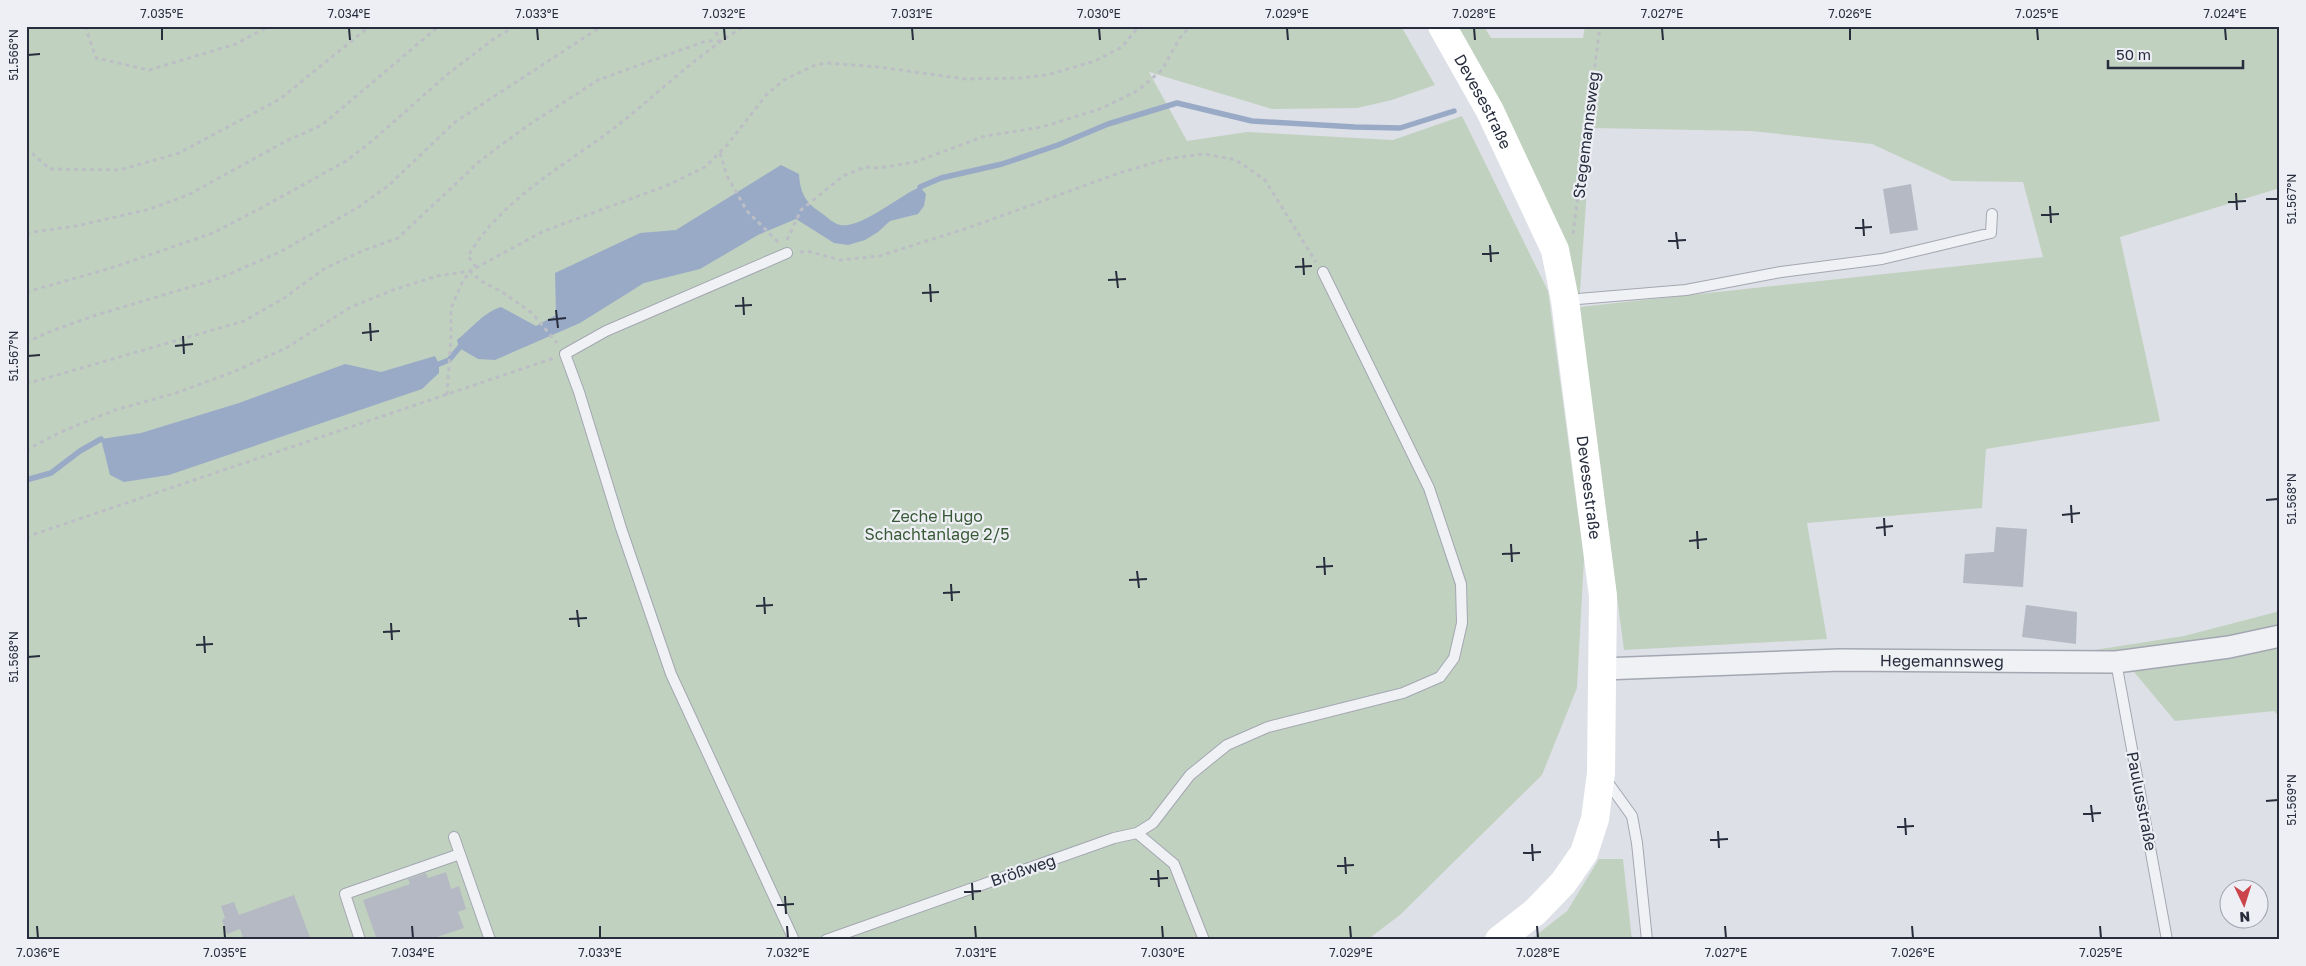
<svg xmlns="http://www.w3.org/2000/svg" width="2306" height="966" font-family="'Golos Text',sans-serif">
  <rect width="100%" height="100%" fill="#dee0e7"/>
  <path fill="#c1d1bf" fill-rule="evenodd" d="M26,26H1401L1435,85L1392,100L1357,108L1272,109L1149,72L1187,141L1247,132L1393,140L1462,116L1548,291L1584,558L1577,688L1542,775L1400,915L1367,940H26Z
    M1442,26H1484L1491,38H1583L1585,26H2280V188L2120,237L2160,421L1986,449L1982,508L1807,523L1827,639L1624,650L1579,307ZM1591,128L1751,131L1872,144L1952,181L2023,182L2043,257L1579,307Z
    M2280,611V717L2274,711L2175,721L2129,666L2091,673L2088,651L2184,636Z
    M1599,859H1623L1632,940H1530L1567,911Z"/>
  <path fill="#99aac7" d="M781,165L799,174C800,192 805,202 820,212C826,216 834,224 840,225C861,229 900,195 920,187L926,194L924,206L918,214L890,221L878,232L865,240L848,245L834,243L796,219L758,235L700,269L644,283L580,323L495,360L478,359L459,348L457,340C470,330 485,311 501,307L536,326L556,315L555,273L640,233L676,230Z
    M435,356L439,364V373L422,389L169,475L124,482L110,475L101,439L141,433L239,403L345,364L381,372Z"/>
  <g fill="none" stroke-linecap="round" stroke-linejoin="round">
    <path stroke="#99aac7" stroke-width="5.5" d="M920,187L941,178L1002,164L1058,145L1108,124L1177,103L1252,121L1355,127L1400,128L1454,111
      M439,364L449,360L459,348
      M26,480L51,473L80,451L101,439"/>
  </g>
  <path fill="#b5b9c4" d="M1911,184L1918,230L1890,234L1883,189Z
    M1996,527L2027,529L2023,587L1963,583L1965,554L1994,552Z
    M2026,605L2077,612L2076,644L2022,637Z
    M446,872L451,889L459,886L466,909L458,912L464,928L428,940H377L363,900L410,884L408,879L426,873L428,878Z
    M294,895L311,940H244L240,929L227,934L222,920L225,918L221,906L234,902L239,915Z"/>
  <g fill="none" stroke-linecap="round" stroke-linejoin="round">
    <g stroke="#a3a7b1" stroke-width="12">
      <path id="lane" d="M787,253L606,331L565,354L579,392L621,528L671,674L794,940
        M1566,300L1686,290L1781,272L1882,259L1991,233L1992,214
        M2116,662L2167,940
        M1606,780L1632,816L1637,843L1647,940
        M1137,833L1174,864L1204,940
        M454,837L490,940
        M360,940L345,894L460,854
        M826,940L1114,838L1137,833L1153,823L1190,775L1227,745L1268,727L1403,693L1440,677L1454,658L1462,623L1461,584L1429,488L1323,272"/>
    </g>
    <g stroke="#a3a7b1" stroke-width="24">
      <g id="street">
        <path id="s1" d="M1602,669L1840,660L2116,662L2229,647L2280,636"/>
      </g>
    </g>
    <path stroke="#bcbec5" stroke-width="3" stroke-dasharray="4 4" stroke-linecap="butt" d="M85,26L96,58L149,70L236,44L269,26
      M26,148L50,169L120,170L179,153L280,99L370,26
      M720,153L727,176L747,211L778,242
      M26,233L76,226L150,209L188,195L286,141L322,125L439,26
      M1573,234L1600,26
      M787,240L801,210L843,176L865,167L879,168L915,162L985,136L1042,127L1100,109L1137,91L1162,70L1179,39L1190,26
      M800,252L807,251L840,260L879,256L968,228L1119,173L1167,159L1204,154L1236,160L1265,180L1316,262
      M476,267L468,256C501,200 562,167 613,129C657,95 697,54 745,26
      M26,292L108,269L213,233L261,208L346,161L372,141L449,73L495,38L516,26
      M26,343L46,333L93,316L220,278L280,252L357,208L388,186L455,122L602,26
      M26,384L244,321L284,298L324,269L362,251L398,238L481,160L527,126L598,80L706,41H719L714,26
      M447,395L451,337V308L462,283L470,271L481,281L502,292L532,313L557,343
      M26,450L61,432L115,410L176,393L233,372L286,348L349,308L393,290L437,276L470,271L544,231L668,185L705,167L728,144L767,94L784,80L815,65L827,63L879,67L965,79L1021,78L1047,75L1095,61L1122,47L1139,26
      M26,537L554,358"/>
    <use href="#lane" stroke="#f0f1f5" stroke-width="10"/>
    <use href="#street" stroke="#f0f1f5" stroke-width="21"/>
    <path stroke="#fff" stroke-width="28" id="s2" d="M1442,26L1490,111L1555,250L1565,300L1603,596L1601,773L1595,819L1584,853L1563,883L1535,912L1499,940"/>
  </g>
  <path fill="none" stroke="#272d3d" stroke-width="2" d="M162,28V40M349,28L350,40M537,28L538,40M724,28L725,40M912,28L913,40M1099,28L1100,40M1287,28L1288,40M1474,28L1475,40M1662,28L1663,40M1850,28V40M2037,28L2038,40M2225,28L2226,40M28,55L40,54M2236,193L2237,210M2266,199H2278M2228,202L2246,201M2050,206L2051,223M2041,215L2059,214M1863,219L1864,236M1855,228L1872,227M1676,232L1678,249M1668,241L1686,240M1490,245L1491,262M1482,254L1499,253M1303,258L1304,275M1295,267L1312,266M1116,271L1118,288M1108,280L1126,279M930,284L931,302M922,293L939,292M743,297L744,315M735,306L752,305M556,310L558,328M548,320L566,318M370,323L371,341M362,333L379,331M183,336L184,354M175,346L193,344M28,356L40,355M2266,500L2278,499M2071,505L2072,523M2062,515L2080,513M1884,518L1885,536M1876,528L1893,526M1697,531L1698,549M1689,541L1707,539M1511,544L1512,562M1502,554L1520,553M1324,557L1325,575M1316,567L1333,566M1137,571L1139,588M1129,580L1147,579M951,584L952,601M943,593L960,592M764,597L765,614M756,606L773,605M577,610L579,627M569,619L587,618M391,623L392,640M383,632L400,631M204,636L205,653M196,645L213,644M28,657L40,656M2266,801L2278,800M2091,805L2093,822M2083,814L2101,813M1905,818L1906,835M1897,827L1914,826M1718,831L1719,848M1710,840L1728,839M1532,844L1533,861M1523,853L1541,852M1345,857L1346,874M1337,866L1354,865M1158,870L1159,887M1150,879L1168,878M972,883L973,900M964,892L981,891M785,896L786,914M777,905L794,904M37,926L38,938M224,926L225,938M412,926L413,938M600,926V938M787,926L788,938M975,926L976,938M1162,926L1163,938M1350,926L1351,938M1537,926L1538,938M1725,926L1726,938M1912,926L1913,938M2100,926L2101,938"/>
  <g text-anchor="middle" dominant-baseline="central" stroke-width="4.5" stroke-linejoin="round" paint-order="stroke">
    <g font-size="16" fill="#272d3d" stroke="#edeff5">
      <text stroke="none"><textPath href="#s2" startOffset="86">Devesestraße</textPath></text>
      <text transform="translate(1586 135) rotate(-83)">Stegemannsweg</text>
      <text stroke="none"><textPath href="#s2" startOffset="491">Devesestraße</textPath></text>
      <text stroke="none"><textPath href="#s1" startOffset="340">Hegemannsweg</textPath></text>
      <text transform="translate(2142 801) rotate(79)">Paulusstraße</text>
      <text transform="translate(1023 870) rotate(-19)">Brößweg</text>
    </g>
    <g font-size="16" fill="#385935" stroke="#edeff5">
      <text x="937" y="516">Zeche Hugo<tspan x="937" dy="18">Schachtanlage 2/5</tspan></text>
    </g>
  </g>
  <rect width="2306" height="966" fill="none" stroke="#edeff5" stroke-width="55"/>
  <g transform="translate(2244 904) rotate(176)"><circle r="24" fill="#edeff5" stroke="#9ea1ab"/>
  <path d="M0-4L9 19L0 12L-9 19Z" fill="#ca4449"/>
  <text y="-8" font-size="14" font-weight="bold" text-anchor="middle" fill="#272d3d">N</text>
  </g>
  <path d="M2108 60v8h135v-8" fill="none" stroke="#272d3d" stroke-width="2.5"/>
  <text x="2116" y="60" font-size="15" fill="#272d3d" stroke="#edeff5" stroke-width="4" paint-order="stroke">50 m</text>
  <rect x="28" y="28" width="2250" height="910" fill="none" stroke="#272d3d" stroke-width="2"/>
  <g font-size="12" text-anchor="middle" fill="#272d3d">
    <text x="162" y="18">7.035°E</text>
    <text x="349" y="18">7.034°E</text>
    <text x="537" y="18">7.033°E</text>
    <text x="724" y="18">7.032°E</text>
    <text x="912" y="18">7.031°E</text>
    <text x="1099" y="18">7.030°E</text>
    <text x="1287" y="18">7.029°E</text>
    <text x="1474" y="18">7.028°E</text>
    <text x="1662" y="18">7.027°E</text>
    <text x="1850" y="18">7.026°E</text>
    <text x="2037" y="18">7.025°E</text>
    <text x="2225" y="18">7.024°E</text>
    <text transform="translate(14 55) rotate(-90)" y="4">51.566°N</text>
    <text transform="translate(2292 199) rotate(-90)" y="4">51.567°N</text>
    <text transform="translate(14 356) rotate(-90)" y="4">51.567°N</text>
    <text transform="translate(2292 499) rotate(-90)" y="4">51.568°N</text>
    <text transform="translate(14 657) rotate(-90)" y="4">51.568°N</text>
    <text transform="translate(2292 800) rotate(-90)" y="4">51.569°N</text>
    <text x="38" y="957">7.036°E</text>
    <text x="225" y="957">7.035°E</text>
    <text x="413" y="957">7.034°E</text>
    <text x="600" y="957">7.033°E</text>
    <text x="788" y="957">7.032°E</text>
    <text x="976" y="957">7.031°E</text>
    <text x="1163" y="957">7.030°E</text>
    <text x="1351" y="957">7.029°E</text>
    <text x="1538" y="957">7.028°E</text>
    <text x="1726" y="957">7.027°E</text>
    <text x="1913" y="957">7.026°E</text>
    <text x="2101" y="957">7.025°E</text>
  </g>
</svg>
